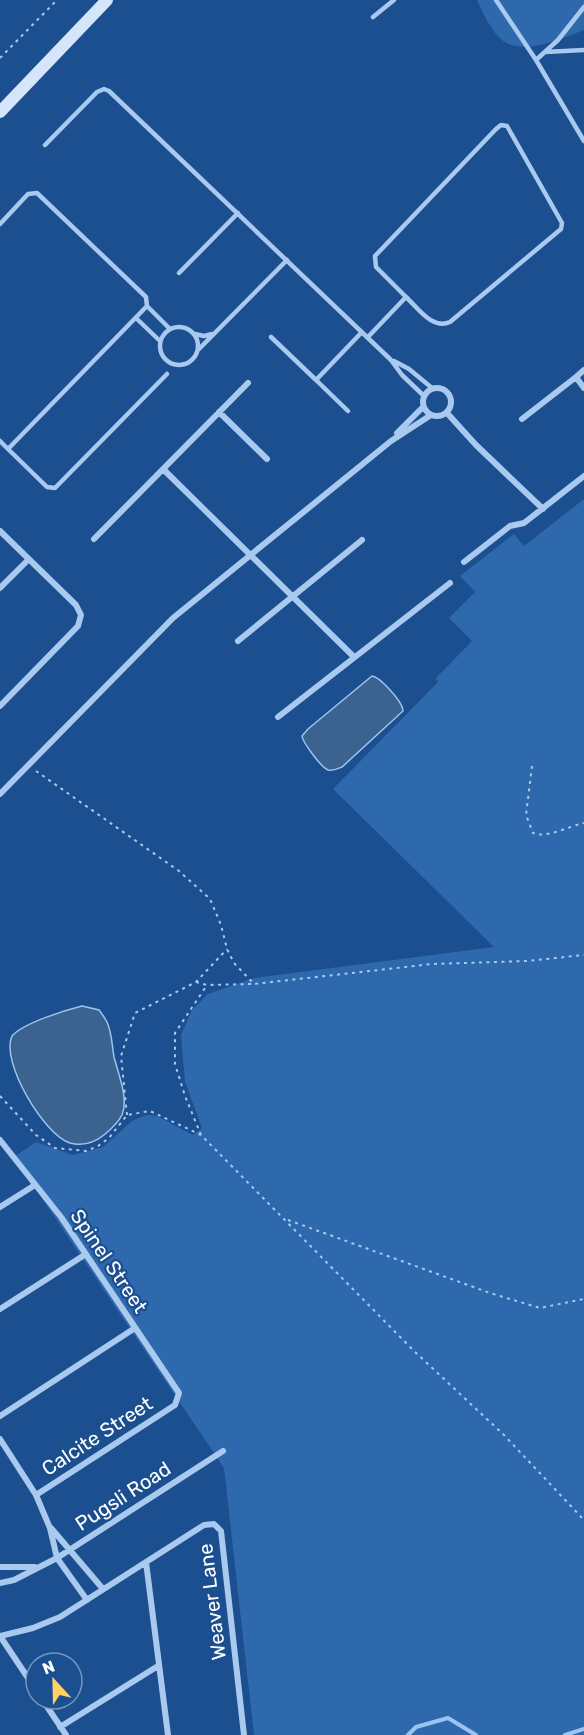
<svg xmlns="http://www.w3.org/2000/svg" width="584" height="1735" font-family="Rubik,sans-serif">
  <rect width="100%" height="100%" fill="#1b4f8f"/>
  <path fill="#2e69ad" d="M477,0H584V30C563,38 522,57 502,40C491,31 483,13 477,0Z
    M584,499V1735H254L224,1468L14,1157L36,1142L73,1155L103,1147L132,1121L143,1116L150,1115L157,1116L193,1135L202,1128L185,1082L181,1035L192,1010L208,994L254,978L494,947L333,789L438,682L436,678L472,641L449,618L475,592L460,576L514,534L524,546Z"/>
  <path fill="#3c6290" stroke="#9cc4f0" stroke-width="1.5" d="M372,676C380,677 403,702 403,711L342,767C337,769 333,771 328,770C321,767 303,743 302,736L308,729Z
    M82,1006L99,1010C102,1014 105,1018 107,1022C112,1033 112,1046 114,1057C118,1073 129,1099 122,1115C118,1123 110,1130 104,1135C94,1143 82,1146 70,1143C44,1135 0,1061 12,1036C23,1023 66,1010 82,1006Z"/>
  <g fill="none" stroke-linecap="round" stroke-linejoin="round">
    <path stroke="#9cc4f0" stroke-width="4" d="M408,1735L416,1727L448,1718L476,1735
      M565,1735L584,1729"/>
    <path stroke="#a9c9ee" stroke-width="2" stroke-dasharray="3 4.5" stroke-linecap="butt" d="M0,58L57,0
      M532,766L526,815L533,833C546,839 569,826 584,823
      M36,771L179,871L210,899L221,925L227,949L234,963L254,984L432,964L527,961L584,955
      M196,982L207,985L253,984
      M0,1096L36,1135L55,1148L86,1151L98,1146L109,1138L127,1115L150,1111L201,1135L414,1351L504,1435L584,1520
      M127,1115L121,1056L135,1013L196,982L227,949
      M201,1135L185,1096L175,1064V1033L207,985
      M288,1220L490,1293L540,1308L584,1299"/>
    <path stroke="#a9c9ee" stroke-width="4.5" d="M496,0L536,60L584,141
      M373,17L394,0
      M545,52L584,50
      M536,60L558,40L584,7
      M45,145L97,92L104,89L109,91L391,360L402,375L424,396
      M0,224L28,194L37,193L146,297L147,306L8,449L0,441
      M179,273L238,213
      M147,306L170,329
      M136,318L160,341
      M160 346a19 19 0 1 1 38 0a19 19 0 1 1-38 0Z
      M195,334L204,336L212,334
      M271,337L316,380L362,332
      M368,337L406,297C418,308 432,330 450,322L561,229L562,223L507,126L501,125L496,129L375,256L376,267L406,297
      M198,350L287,260
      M394,361L409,369L432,388
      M316,380L348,411
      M8,449L47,487L55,488L167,374"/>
    <path stroke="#a9c9ee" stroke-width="6" d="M584,370L576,377L584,388
      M423 402a14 14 0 1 1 28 0a14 14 0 1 1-28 0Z
      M219,412L267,459
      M447,413L476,445L543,509
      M522,419L576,377
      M397,433L423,407
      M163,469L354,657
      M0,531L76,605L81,615L78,626L0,706
      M94,539L248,383
      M464,562L510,526L524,523L584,476
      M0,588L29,559
      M238,641L362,540
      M278,717L450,583
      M0,794L173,618L391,441L431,415
      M0,1140L61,1217L179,1393L175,1405L36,1495
      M0,1207L35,1185
      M0,1309L86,1254
      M0,1416L135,1328
      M0,1439L36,1495L50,1528L57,1558L87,1600
      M51,1528L103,1589
      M146,1562L168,1735
      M0,1567H35
      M0,1583L14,1580L57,1558L223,1451
      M0,1636L33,1628L60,1617L204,1525L214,1524L221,1531L244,1735
      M0,1636L36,1690
      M42,1699L66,1735
      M60,1727L158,1666"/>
    <path stroke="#d6e6fa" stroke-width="12" d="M0,112L107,0"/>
  </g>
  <g text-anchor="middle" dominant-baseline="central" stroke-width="4.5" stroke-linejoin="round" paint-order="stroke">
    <g font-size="20" fill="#fff" stroke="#1b4f8f">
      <text transform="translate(109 1261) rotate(56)">Spinel Street</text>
      <text transform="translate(97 1436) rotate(-33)">Calcite Street</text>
      <text transform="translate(123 1496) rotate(-33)">Pugsli Road</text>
      <text transform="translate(212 1602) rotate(-97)">Weaver Lane</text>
    </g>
  </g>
  <g transform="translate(54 1681) rotate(338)"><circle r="28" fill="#1b4f8f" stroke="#7695bc" stroke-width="1.5"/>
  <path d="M0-4.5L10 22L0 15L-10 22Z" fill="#ffd166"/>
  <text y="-9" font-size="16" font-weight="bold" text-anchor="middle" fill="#ffffff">N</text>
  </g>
</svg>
